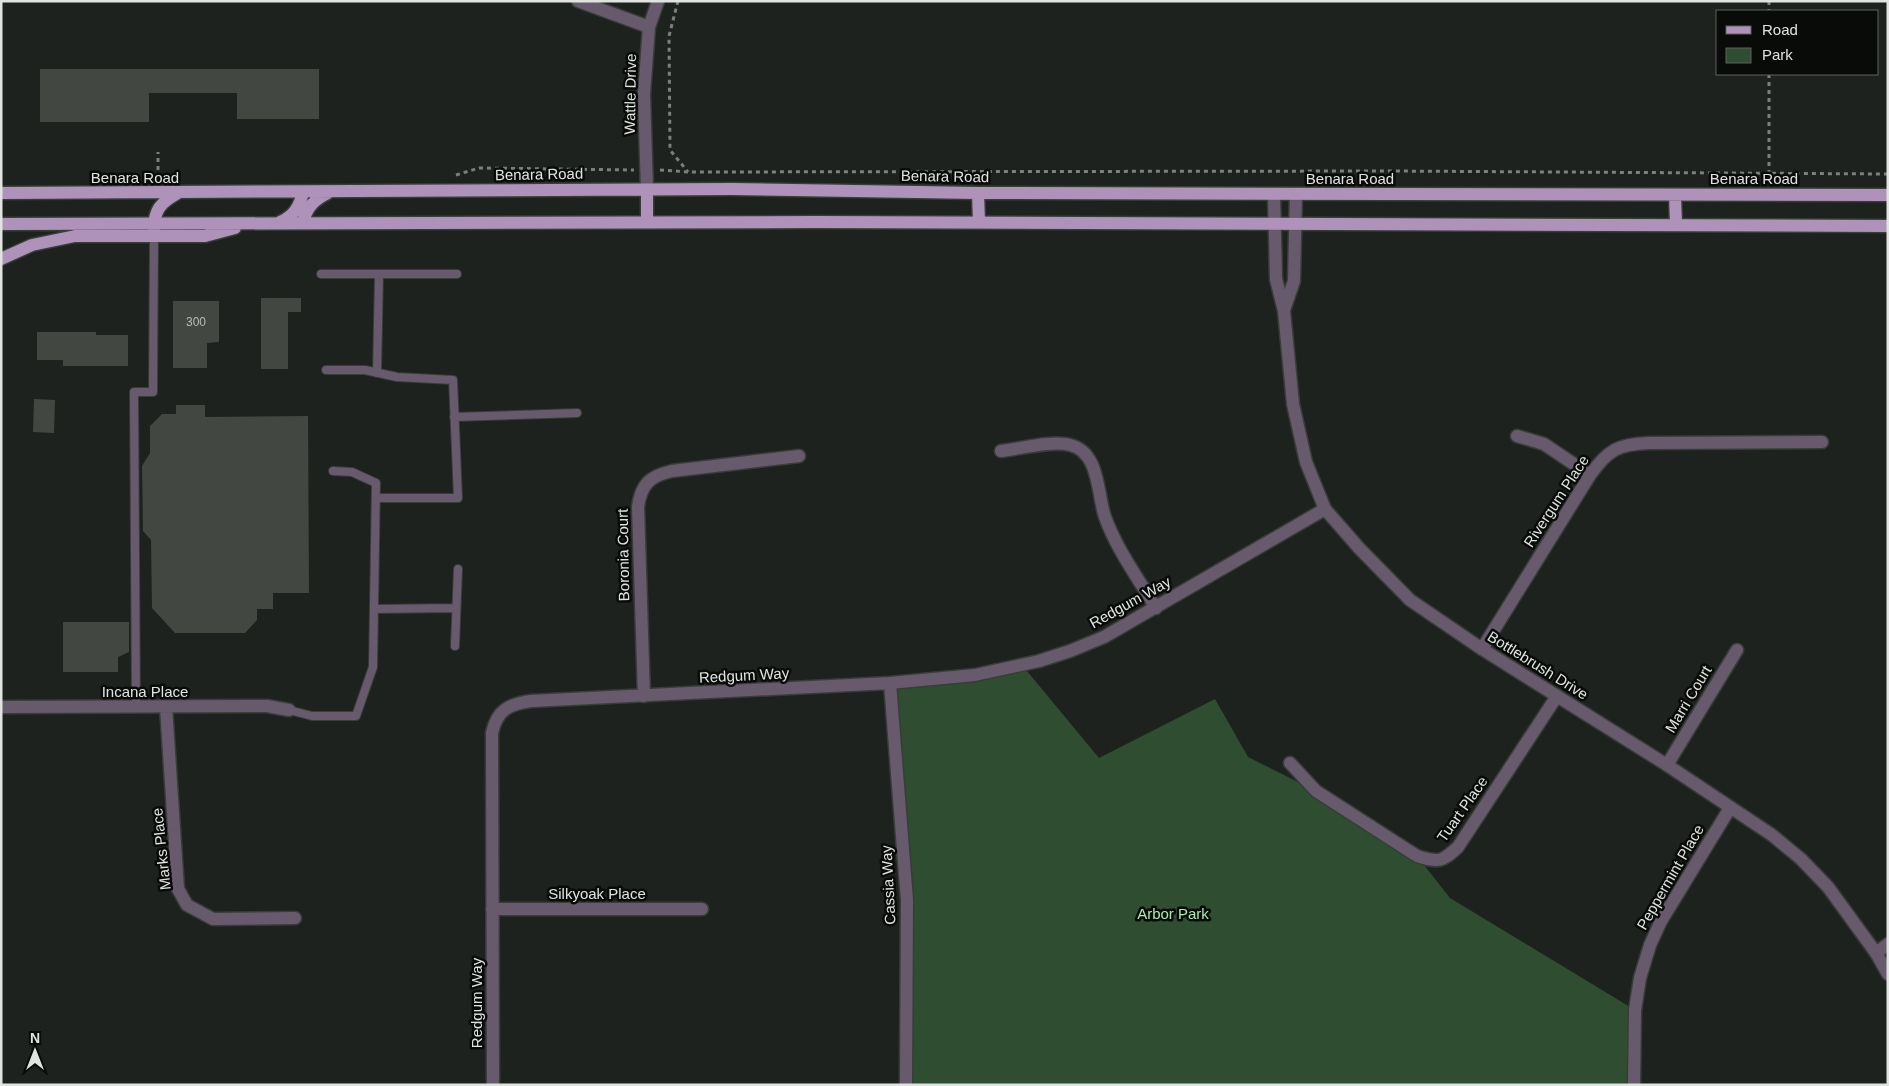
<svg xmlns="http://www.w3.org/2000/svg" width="1889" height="1086" font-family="Helvetica,sans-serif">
  <rect width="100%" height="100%" fill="#1e221e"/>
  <path fill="#2f4d30" d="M1022,665L1099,758L1215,699L1248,757L1316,791L1417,856L1450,898L1635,1010L1628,1085H906L907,900L890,683Z"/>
  <path fill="#434742" d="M40,69H319V119H237V93H149V122H40Z
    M261,298H301V312H288V369H261Z
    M173,301H219V342L207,343V368H173Z
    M37,332H96V335H128V366H63V360H37Z
    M34,399L55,400L54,433L33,432Z
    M176,405H205V417L308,416L309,593H273V609H257V620L245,633H175L152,608L151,540L143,531L142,466L150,453V426L162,414H176Z
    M63,622H129V652L118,657V672H63Z"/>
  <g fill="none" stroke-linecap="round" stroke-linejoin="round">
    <g stroke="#393d39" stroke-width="10">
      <path id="service" d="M321,274H457
        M326,370H365L397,377L453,380L458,498H376
        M377,373L379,274
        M454,417L577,413
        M374,609L455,608
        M455,646L458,569
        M136,707L134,392H153L154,235
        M289,710L312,716H356L373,667L376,483L352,472L333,471"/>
    </g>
    <g stroke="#393d39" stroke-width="15">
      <path id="minor" d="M578,1L649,27
        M647,190L644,94L649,27L658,1
        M1517,436L1544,444L1590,475
        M1001,451C1019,449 1054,440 1070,445C1100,452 1097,494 1105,517C1117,550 1138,578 1156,608
        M1482,649L1590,475C1608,450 1618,444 1649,443L1822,442
        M890,683L907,900L906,1085
        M644,696L638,507C641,484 650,476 672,471L799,456
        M1,707L267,706L289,710
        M166,707L178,889L187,905L213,919L295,918
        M1290,763L1316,791L1417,856C1439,863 1442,862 1458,847L1557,696
        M1667,765L1737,650
        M492,909H702
        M1876,953L1888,944
        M493,1085L492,733C497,710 509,704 531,701L890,683L975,675L1039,661L1070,651L1104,637L1325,509
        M1634,1085L1635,1010L1640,978L1650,945L1661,921L1730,808"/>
    </g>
    <g stroke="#393d39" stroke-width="15">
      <path id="tertiary" d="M1274,195L1276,279L1284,311L1293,404L1306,462L1325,509L1359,548L1410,600L1482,649L1667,765L1772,835L1801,859L1828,887L1876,953L1888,974
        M1284,310L1294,281L1296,194"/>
    </g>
    <g stroke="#393d39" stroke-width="15">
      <path id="primary" d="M647,190V222
        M1,193L732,189L978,193L1888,195
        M978,193L979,222
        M1675,195L1676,225
        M280,222C294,216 299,207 303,193
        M303,222C307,207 314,200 328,193
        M1,224L815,222L1888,226
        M154,230C154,210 160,203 178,193
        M1,259L32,245L75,236H205L235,228"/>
    </g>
    <path stroke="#7c807c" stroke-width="3" stroke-dasharray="4 4" stroke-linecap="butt" d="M678,1L669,36L670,150L688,172
      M1769,1V11
      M1769,74V173
      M660,170L689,172L1391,171L1888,174
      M456,175L479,168L634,170
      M158,178V152"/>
    <use href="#service" stroke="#675a6d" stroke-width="8"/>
    <use href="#minor" stroke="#675a6d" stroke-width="12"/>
    <use href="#tertiary" stroke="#675a6d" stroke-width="12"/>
    <use href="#primary" stroke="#af92ba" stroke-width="12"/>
  </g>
  <g text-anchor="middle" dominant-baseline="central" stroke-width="5" stroke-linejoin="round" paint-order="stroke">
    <g font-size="12" fill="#b9bcb8">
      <text x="196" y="322">300</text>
    </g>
    <g font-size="15" fill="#e0e3e0" stroke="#090b09">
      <text transform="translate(630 94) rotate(-89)">Wattle Drive</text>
      <text transform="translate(539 174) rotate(-1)">Benara Road</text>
      <text transform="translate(945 176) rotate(1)">Benara Road</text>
      <text x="135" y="177">Benara Road</text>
      <text x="1350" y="178">Benara Road</text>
      <text x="1754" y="178">Benara Road</text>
      <text transform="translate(1556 501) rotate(-57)">Rivergum Place</text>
      <text transform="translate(623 555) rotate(-91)">Boronia Court</text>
      <text transform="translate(1130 602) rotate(-29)">Redgum Way</text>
      <text transform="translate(1538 665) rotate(32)">Bottlebrush Drive</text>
      <text transform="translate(744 675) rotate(-3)">Redgum Way</text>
      <text x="145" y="691">Incana Place</text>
      <text transform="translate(1688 699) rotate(-59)">Marri Court</text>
      <text transform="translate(1462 809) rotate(-55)">Tuart Place</text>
      <text transform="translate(161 849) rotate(-96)">Marks Place</text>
      <text transform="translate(1670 877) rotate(-60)">Peppermint Place</text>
      <text transform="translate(888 885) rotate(-93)">Cassia Way</text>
      <text x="597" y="893">Silkyoak Place</text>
      <text transform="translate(476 1003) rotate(-90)">Redgum Way</text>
    </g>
    <g font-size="15" fill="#aaeaab" stroke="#090b09">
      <text x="1173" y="913">Arbor Park</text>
    </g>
  </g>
  <rect width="1889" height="1086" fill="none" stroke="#e0e3e0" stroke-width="5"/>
  <rect x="1716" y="10" width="162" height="65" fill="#090b09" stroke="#5f615f"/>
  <rect x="1726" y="26" width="25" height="8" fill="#af92ba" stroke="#5f615f"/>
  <text x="1762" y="35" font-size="15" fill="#e0e3e0">Road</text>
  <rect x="1726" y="48" width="25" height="15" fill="#2f4d30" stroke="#5f615f"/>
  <text x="1762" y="60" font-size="15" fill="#e0e3e0">Park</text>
  <g transform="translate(35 1051)" stroke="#090b09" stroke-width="4" paint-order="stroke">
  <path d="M0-4L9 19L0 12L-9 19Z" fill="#e0e3e0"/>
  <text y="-8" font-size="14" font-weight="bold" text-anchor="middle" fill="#e0e3e0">N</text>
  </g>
</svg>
